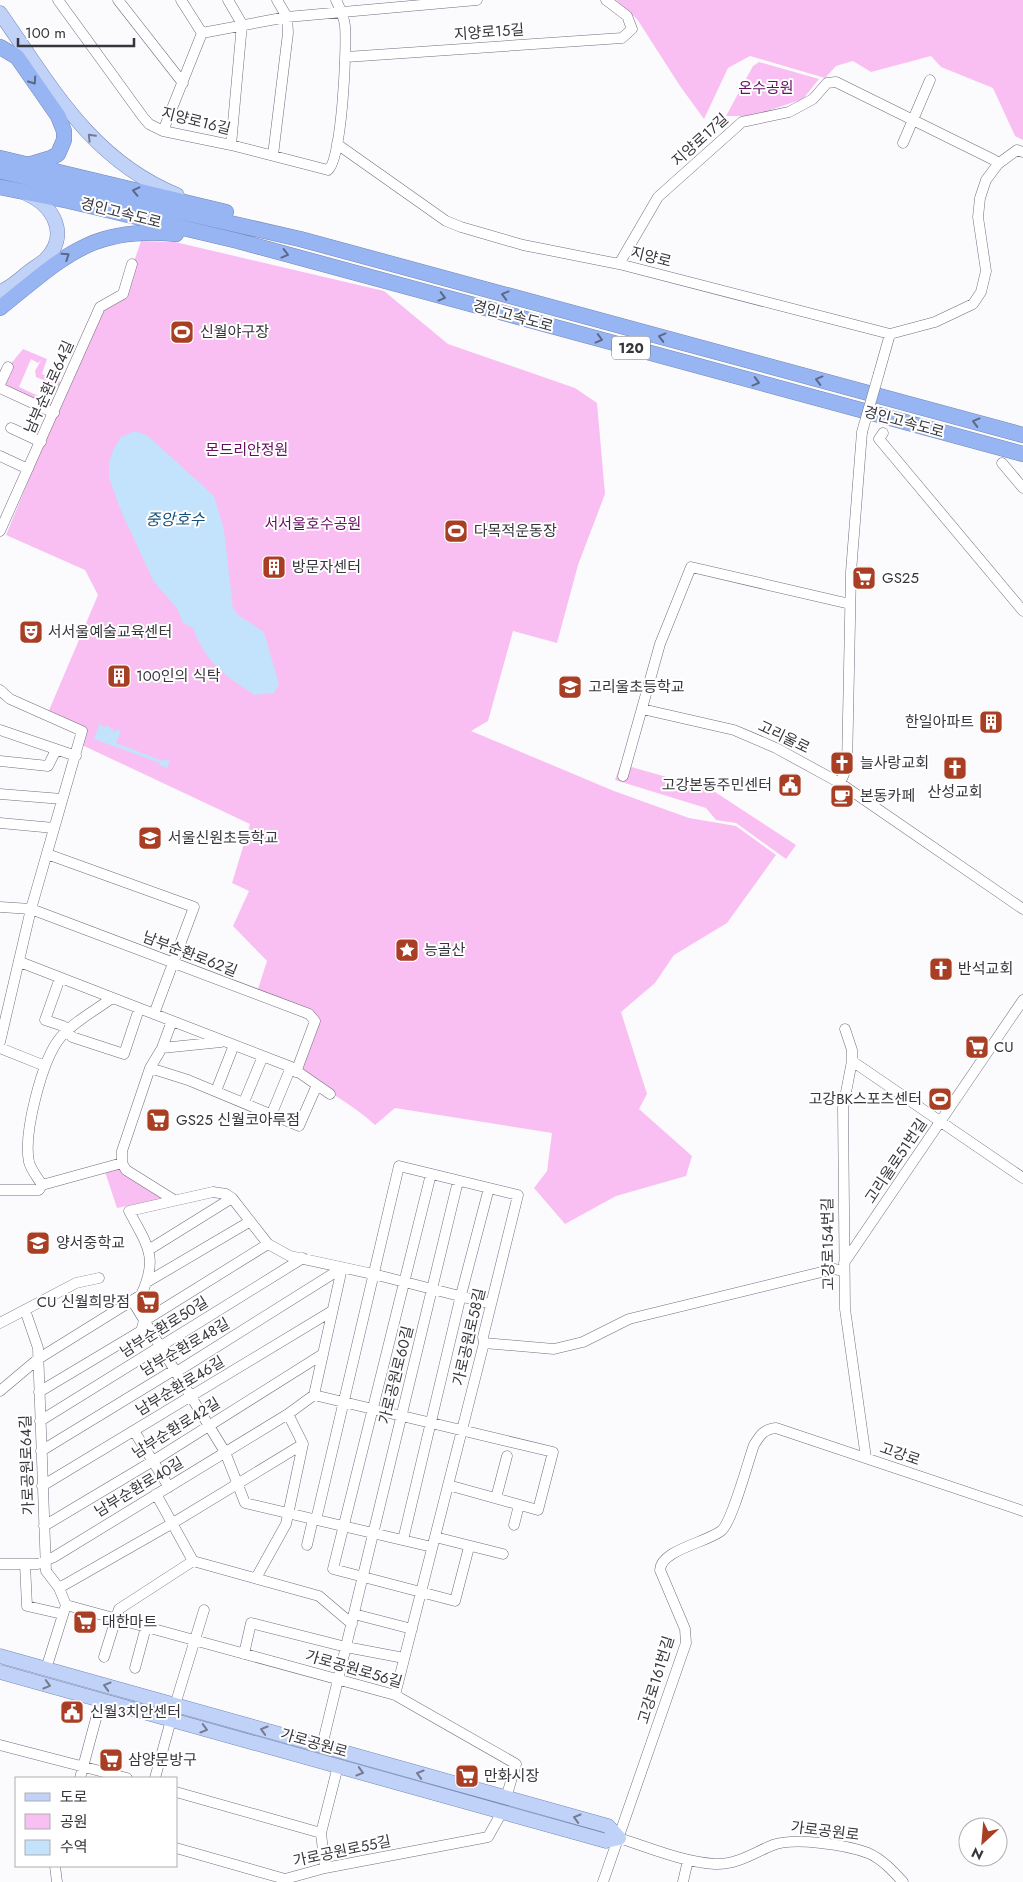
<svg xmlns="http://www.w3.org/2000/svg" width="1023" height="1882" font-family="Jost,'Noto Sans KR',sans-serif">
  <rect width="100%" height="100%" fill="#fbfbfe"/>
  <path fill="#f9bff2" d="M616,0H1023V140L1015,136L993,88L941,67L931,56L871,72L853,61L836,66L825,78L750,56L728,68L704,119L680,86L637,19Z
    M759,62L819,79L803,99L752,116H726L753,66Z
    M141,241L175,242L384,291L448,344L575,388L597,403L605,494L578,565L557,643L513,631L488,721L471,731L614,791L689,818L736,826L776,855L727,923L674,955L655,983L621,1012L647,1094L639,1109L692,1156L686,1176L616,1196L565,1224L534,1188L547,1171L552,1133L395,1108L375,1125C351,1103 323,1089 296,1070L315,1021L256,995L267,961L233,926L249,891L232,883L250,824L82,745L85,734L47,715L98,595L85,570L6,535L100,307L123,294Z
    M23,349L47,359L42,374L65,384V389L36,377L35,371L41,360L38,363L31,359L19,387L56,404L52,408L2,385L8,367Z
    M621,764L712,790L796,845L786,859L736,823L716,820L706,808L615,780Z
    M120,1167L164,1198L117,1208L105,1172Z"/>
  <path fill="#c3e2fb" d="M135,431L148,436L214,496L224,530L233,608L238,615L264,632L279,684L274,693L255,695C225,676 206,663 193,628L183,623L177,608L154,582L121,511L109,478V462L114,448L121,437Z
    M100,723L105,728L106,725L110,727L111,730L114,728L113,731L115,732L117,729L121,731L116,743L163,761L164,759L170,761L167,768L159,765L160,763L94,739Z"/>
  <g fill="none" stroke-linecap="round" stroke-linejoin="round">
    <g stroke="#6f6f7d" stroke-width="11">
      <path id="minor" d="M58,0L143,117L149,124L163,131L231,145L328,170C342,161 347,46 345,26C344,16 340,8 336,0
        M118,0L183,83
        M181,0L202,33
        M228,0L242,24L231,145
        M346,57L622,38L632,29L627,16L606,0
        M163,131L202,33L287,17L477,0
        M903,143L930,80
        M337,144L446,221L461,227L523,245L619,264L890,334L935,322L973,304L981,292L986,271L978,217L980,198L986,180L998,164L1017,150L1023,152
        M273,155L288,33L287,17L277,0
        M619,264L658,197L742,122L789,112L813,99L827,83L836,82L994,160L998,164
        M879,373L890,334
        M0,384L8,367
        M0,388L54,413
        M11,428L41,442
        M883,433L879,439L1023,611
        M0,456L28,469
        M1002,463L1023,488
        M0,531L100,307L123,294L132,264
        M0,690L10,699L82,731L31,909L0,1042
        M642,709L734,730L776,748L840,783L1023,909
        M0,730L76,756
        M0,761L48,766L56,750
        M623,776L660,644L691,567L850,604
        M840,783L847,767L851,572L862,432
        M0,794L62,799
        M0,823L54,828
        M47,854L194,907L154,1014
        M0,907L31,909L309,1014L315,1021L296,1072
        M20,962L291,1067L330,1094
        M60,978L45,1020L63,1026L72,1037L124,1054L139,1009
        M845,1029L852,1050V1061L843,1108L845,1309L866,1458
        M0,1048L45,1066
        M162,1048L172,1021
        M852,1061L1023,1178
        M150,1068L188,1080L299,1126L317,1085
        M216,1091L234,1045
        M244,1102L263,1056
        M272,1113L291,1067
        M122,1163V1151L150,1068L162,1048L221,1042
        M431,1174L333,1569L455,1601L469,1547
        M42,1185C38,1178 31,1170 29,1162C23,1134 42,1060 60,1038C73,1022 96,1010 112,998
        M0,1190H39L42,1185L122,1163L126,1170L174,1200
        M150,1249L232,1198
        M844,1263L1023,1000
        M147,1282L249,1222
        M133,1302L225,1452L245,1503L432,1547
        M25,1310L38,1348L46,1571L59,1588L66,1605L46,1669
        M0,1323L76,1283L99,1278
        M484,1343L554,1349L583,1342L629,1319L834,1269L844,1271
        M0,1391L38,1359L141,1295C159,1257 147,1245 129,1211L213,1192L226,1194L232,1198L268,1244L290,1256L373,1274L491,1304
        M39,1392L141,1331L144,1321L268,1244
        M314,1395L342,1268
        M40,1421L303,1258
        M134,1431L169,1487
        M41,1451L174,1370L178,1371L342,1268
        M42,1486L332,1311
        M156,1494L193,1561
        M496,1498L507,1456
        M316,1520L399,1166L518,1195L483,1337L484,1343L395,1695
        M514,1525L519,1505
        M44,1526L153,1461L323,1354
        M435,1537L503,1554
        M403,1540L461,1295L489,1188
        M307,1545L313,1519
        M0,1564H38L54,1557L288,1414L314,1395L553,1452L538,1510L448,1485
        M25,1564L27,1606L62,1614
        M256,1578L286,1524L303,1444L288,1414
        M59,1588L173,1523L303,1444
        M66,1605L395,1695L516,1764L506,1798
        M354,1614L412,1629
        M244,1654L251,1623L346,1647L404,1658
        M104,1657L119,1609L193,1561L319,1596L352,1624
        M135,1668L146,1627
        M175,1705L204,1610
        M0,1745L127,1778
        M322,1746L458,1181
        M80,1778L101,1700
        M155,1778L171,1720
        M176,1792L321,1833
        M619,1838C650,1848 683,1862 715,1864C737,1865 755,1852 773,1845C794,1837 847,1845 868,1853C882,1859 893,1871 903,1882
        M176,1848L285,1879L325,1868L488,1837L502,1812
        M55,1866L57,1882
        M325,1868L321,1833L338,1766
        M603,1882L686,1643L685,1629L660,1570C661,1550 705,1543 721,1531C732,1523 748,1461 754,1445C760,1435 764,1429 776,1428L1023,1511
        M683,1882L688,1860"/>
    </g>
    <g stroke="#7588b3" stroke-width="15">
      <path id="major" d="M0,13C52,87 90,159 177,195
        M0,292C10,288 18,281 26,274C32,269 39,265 45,260C70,236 54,206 27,194
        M0,1656L608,1826L619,1838
        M0,1672L606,1841L619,1838"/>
    </g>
    <g stroke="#7588b3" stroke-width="16">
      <path id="highway" d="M0,47L17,57L58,116L64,131V140L58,154L51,158L28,165
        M0,158L226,212
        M0,171L300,239L1023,435
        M0,187L69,201L238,241L1023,454
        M0,308C63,258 90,226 176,234"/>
    </g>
    <use href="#minor" stroke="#fff" stroke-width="10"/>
    <use href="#major" stroke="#c1d2f8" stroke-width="14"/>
    <use href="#highway" stroke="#97b4f3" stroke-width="15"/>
    <g stroke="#6f6f7d" stroke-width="11" stroke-linecap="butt">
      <path id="minor-bridge" d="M862,432L879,373"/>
    </g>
    <use href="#minor-bridge" stroke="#fff" stroke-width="10"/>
  </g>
  <defs><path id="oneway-chevron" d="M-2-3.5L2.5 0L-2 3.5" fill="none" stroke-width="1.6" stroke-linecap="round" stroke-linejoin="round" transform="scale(1.25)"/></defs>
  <g stroke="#5d6885">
    <use href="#oneway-chevron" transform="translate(33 81) rotate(55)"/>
    <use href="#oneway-chevron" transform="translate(136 191) rotate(-167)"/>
    <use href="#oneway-chevron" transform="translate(285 254) rotate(15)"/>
    <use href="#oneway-chevron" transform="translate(66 256) rotate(-34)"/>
    <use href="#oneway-chevron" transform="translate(505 295) rotate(-165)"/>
    <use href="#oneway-chevron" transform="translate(442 297) rotate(15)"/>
    <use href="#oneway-chevron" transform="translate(662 337) rotate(-165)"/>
    <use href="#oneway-chevron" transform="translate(599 339) rotate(15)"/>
    <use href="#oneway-chevron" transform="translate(819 380) rotate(-165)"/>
    <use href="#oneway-chevron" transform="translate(756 382) rotate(15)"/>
    <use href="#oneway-chevron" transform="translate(976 422) rotate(-165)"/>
  </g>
  <g stroke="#757c91">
    <use href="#oneway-chevron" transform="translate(91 137) rotate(-134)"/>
    <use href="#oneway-chevron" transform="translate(47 1685) rotate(16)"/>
    <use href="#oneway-chevron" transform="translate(107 1686) rotate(-164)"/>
    <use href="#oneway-chevron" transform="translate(204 1729) rotate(16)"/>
    <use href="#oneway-chevron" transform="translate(264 1730) rotate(-164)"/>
    <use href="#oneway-chevron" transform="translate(360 1772) rotate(16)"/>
    <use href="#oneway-chevron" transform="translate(420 1774) rotate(-164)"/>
    <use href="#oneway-chevron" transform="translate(577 1818) rotate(-164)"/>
  </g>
  <defs>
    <g id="stadium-square" transform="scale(1.25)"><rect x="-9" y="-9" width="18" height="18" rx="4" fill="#a83f24" stroke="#fff"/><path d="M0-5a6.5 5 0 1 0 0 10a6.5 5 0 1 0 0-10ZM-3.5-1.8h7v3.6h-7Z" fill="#fff"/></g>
    <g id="building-square" transform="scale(1.25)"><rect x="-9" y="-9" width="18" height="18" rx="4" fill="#a83f24" stroke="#fff"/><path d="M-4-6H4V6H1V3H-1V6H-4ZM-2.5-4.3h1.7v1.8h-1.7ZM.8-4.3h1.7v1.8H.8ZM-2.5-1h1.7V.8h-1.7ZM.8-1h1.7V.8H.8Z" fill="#fff"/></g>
    <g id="supermarket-square" transform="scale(1.25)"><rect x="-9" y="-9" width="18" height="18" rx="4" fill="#a83f24" stroke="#fff"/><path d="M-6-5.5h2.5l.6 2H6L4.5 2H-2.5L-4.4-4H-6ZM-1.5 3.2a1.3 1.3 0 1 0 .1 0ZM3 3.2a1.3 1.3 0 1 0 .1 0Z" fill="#fff"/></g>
    <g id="theatre-square" transform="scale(1.25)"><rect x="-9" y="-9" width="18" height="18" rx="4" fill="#a83f24" stroke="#fff"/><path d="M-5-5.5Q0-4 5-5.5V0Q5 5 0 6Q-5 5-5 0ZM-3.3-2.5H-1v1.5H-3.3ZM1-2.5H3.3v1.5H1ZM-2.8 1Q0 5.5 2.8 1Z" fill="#fff"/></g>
    <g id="school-square" transform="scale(1.25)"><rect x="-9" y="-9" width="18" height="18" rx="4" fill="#a83f24" stroke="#fff"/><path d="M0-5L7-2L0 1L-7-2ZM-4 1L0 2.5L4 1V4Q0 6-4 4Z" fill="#fff"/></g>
    <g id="church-square" transform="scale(1.25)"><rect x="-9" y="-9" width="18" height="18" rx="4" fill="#a83f24" stroke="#fff"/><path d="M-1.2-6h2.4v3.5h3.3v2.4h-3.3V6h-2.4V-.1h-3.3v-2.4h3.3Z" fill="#fff"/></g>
    <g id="civic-square" transform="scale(1.25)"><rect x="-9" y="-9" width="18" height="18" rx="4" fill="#a83f24" stroke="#fff"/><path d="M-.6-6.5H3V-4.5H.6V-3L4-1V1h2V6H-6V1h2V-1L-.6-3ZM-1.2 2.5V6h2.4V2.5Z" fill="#fff"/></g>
    <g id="cafe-square" transform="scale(1.25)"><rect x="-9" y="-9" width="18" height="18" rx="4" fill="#a83f24" stroke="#fff"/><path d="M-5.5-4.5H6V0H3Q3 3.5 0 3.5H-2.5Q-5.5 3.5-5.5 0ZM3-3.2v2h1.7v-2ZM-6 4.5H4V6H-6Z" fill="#fff"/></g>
    <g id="sight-square" transform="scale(1.25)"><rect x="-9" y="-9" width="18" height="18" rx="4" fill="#a83f24" stroke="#fff"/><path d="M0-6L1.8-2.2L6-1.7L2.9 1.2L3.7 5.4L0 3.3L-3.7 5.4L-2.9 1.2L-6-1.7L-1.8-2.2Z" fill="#fff"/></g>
  </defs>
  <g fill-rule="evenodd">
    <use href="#stadium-square" x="182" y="332"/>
    <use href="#stadium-square" x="456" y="531"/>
    <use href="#building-square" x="274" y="567"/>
    <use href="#supermarket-square" x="864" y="578"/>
    <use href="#theatre-square" x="31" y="632"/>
    <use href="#building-square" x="119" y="676"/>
    <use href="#school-square" x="570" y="687"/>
    <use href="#building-square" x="991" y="722"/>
    <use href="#church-square" x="842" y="763"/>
    <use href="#church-square" x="955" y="768"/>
    <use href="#civic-square" x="790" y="785"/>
    <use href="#cafe-square" x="842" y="796"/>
    <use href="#school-square" x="150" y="838"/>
    <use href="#sight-square" x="407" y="950"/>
    <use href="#church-square" x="941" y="969"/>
    <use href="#supermarket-square" x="977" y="1047"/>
    <use href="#stadium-square" x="940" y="1099"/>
    <use href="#supermarket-square" x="158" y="1120"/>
    <use href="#school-square" x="38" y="1243"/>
    <use href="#supermarket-square" x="148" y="1302"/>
    <use href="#supermarket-square" x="85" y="1622"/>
    <use href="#civic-square" x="72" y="1712"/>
    <use href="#supermarket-square" x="111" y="1760"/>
    <use href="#supermarket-square" x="467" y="1776"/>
  </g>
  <g text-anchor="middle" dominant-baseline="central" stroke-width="4" stroke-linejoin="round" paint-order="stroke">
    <rect fill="#fff" stroke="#727276" stroke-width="1" x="612" y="336.5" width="38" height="23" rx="4"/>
    <g font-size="14" font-weight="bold" fill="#36363c">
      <text x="631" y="348">120</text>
    </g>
    <g font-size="15" fill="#36363c" stroke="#fff">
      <text transform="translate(489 32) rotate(-4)">지양로15길</text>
      <text transform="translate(196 121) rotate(14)">지양로16길</text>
      <text transform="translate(700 140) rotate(-42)">지양로17길</text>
      <text transform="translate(121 213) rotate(14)">경인고속도로</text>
      <text transform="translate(651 257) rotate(14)">지양로</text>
      <text transform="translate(513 316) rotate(15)">경인고속도로</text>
      <text transform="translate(49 387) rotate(-66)">남부순환로64길</text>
      <text transform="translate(904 422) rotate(15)">경인고속도로</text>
      <text transform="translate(784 737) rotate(26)">고리울로</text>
      <text transform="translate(190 954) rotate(21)">남부순환로62길</text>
      <text transform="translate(896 1161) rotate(-56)">고리울로51번길</text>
      <text transform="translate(828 1244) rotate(-91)">고강로154번길</text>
      <text transform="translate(164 1327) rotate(-32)">남부순환로50길</text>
      <text transform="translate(469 1337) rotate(-77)">가로공원로58길</text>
      <text transform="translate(185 1347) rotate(-30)">남부순환로48길</text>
      <text transform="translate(396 1375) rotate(-76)">가로공원로60길</text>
      <text transform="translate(180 1386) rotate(-31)">남부순환로46길</text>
      <text transform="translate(176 1428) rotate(-32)">남부순환로42길</text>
      <text transform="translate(900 1454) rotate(19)">고강로</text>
      <text transform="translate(27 1465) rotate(-92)">가로공원로64길</text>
      <text transform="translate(139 1487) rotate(-31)">남부순환로40길</text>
      <text transform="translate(354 1669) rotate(16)">가로공원로56길</text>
      <text transform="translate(656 1680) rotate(-73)">고강로161번길</text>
      <text transform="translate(314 1743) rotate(16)">가로공원로</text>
      <text transform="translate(825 1831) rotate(7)">가로공원로</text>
      <text transform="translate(342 1851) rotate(-12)">가로공원로55길</text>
    </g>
    <g font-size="15" fill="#660f62" stroke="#fff">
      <text x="766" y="88">온수공원</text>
      <text x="247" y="450">몬드리안정원</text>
      <text x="313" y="524">서서울호수공원</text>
    </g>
    <g font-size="15" fill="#36363c" stroke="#fff" text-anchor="start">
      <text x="200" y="332">신월야구장</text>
      <text x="474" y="531">다목적운동장</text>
      <text x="292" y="567">방문자센터</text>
      <text x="882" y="578">GS25</text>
      <text x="48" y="632">서서울예술교육센터</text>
      <text x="136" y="676">100인의 식탁</text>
      <text x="588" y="687">고리울초등학교</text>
      <text x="974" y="722" text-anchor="end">한일아파트</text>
      <text x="860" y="763">늘사랑교회</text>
      <text x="772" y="785" text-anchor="end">고강본동주민센터</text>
      <text x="955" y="792" text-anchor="middle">산성교회</text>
      <text x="860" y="796">본동카페</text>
      <text x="168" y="838">서울신원초등학교</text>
      <text x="424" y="950">능골산</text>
      <text x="958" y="969">반석교회</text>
      <text x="994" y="1047">CU</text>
      <text x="922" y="1099" text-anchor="end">고강BK스포츠센터</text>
      <text x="176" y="1120">GS25 신월코아루점</text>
      <text x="56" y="1243">양서중학교</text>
      <text x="130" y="1302" text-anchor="end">CU 신월희망점</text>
      <text x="102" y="1622">대한마트</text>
      <text x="90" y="1712">신월3치안센터</text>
      <text x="128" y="1760">삼양문방구</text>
      <text x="484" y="1776">만화시장</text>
    </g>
    <g font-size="16" font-style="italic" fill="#14517a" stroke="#fff">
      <text x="175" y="519">중앙호수</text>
    </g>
  </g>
  <rect x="15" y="1777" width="162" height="90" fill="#ffffff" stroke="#afafb1"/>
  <rect x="25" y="1793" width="25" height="8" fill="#c1d2f8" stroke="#afafb1"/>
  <text x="60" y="1802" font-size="15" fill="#36363c">도로</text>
  <rect x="25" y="1814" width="25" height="15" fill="#f9bff2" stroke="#afafb1"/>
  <text x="60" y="1827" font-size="15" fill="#36363c">공원</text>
  <rect x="25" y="1840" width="25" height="15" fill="#c3e2fb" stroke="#afafb1"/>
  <text x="60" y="1852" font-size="15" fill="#36363c">수역</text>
  <g transform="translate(983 1842) rotate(206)"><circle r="24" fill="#ffffff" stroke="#afafb1"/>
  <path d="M0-4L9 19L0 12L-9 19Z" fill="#a83f24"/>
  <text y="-8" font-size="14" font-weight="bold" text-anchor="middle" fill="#36363c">N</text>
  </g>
  <path d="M18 38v8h116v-8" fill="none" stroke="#36363c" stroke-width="2.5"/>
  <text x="25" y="38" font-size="15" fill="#36363c" stroke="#ffffff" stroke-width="4" paint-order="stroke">100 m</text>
</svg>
